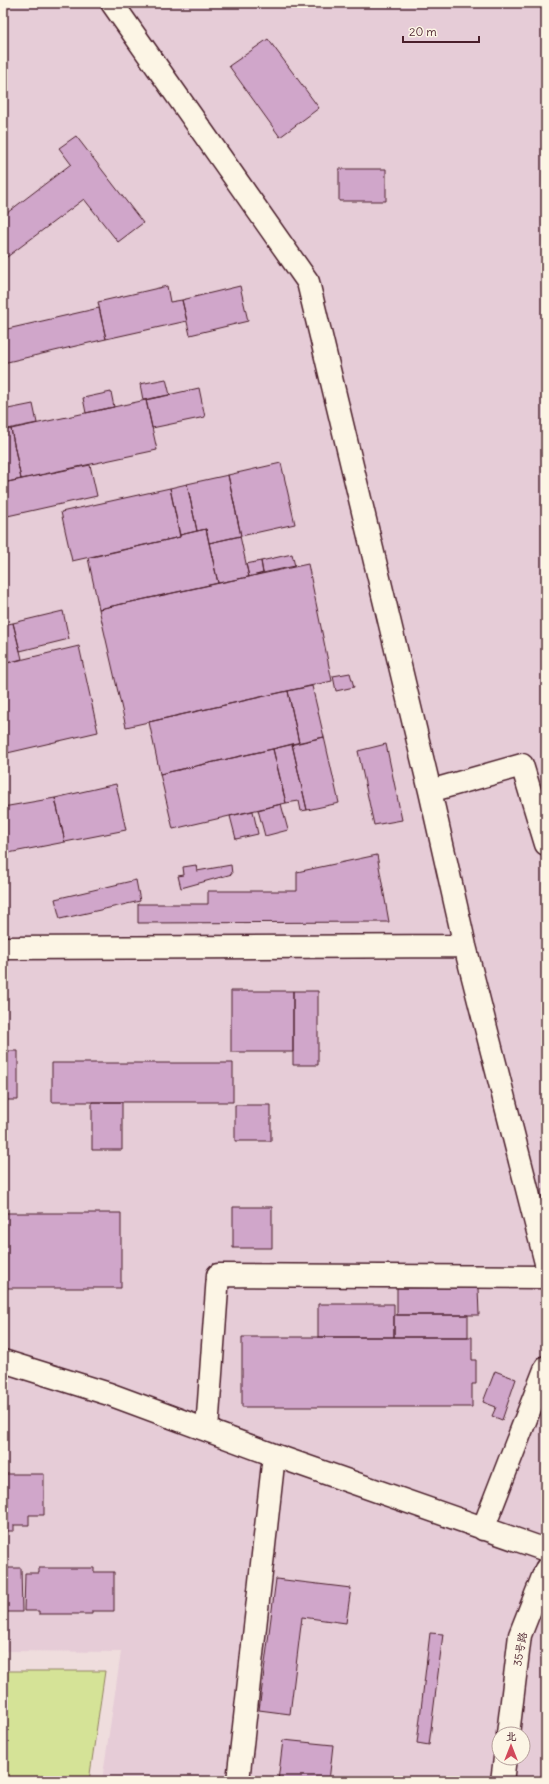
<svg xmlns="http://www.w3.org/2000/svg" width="549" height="1784" font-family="Delius,'LXGW WenKai TC',sans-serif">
  <rect width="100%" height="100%" fill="#efdddd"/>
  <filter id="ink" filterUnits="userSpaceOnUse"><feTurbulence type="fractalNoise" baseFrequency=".025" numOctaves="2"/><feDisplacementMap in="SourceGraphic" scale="8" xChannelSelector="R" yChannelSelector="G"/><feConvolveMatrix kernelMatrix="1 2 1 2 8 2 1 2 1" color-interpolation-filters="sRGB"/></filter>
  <g filter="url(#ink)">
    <path fill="#e6ccd7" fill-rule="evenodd" d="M3,3H546V1781H102L121,1652L3,1651ZM499,1734H523V1758H499Z"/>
    <path fill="#d5e397" stroke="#908161" d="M3,1671H105L89,1781H3Z"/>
    <path fill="#d0a6ca" stroke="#4a1f2b" d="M268,39L319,108L280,137L229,66Z
      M76,136L143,223L118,242L84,199L3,260V216L71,164L59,148Z
      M339,169H386V201H339Z
      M167,286L170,302L182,300L187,321L106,339L98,302Z
      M240,286L248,321L190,335L182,300Z
      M99,308L106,339L3,363V330Z
      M166,379L170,395L143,400L140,384Z
      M199,388L205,417L152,428L146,400Z
      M111,392L114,407L86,413L83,398Z
      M146,400L157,450L21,479L11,429Z
      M33,404L37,423L3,430V410Z
      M11,429L21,479L3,483V430Z
      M281,463L295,524L241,536L228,475Z
      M90,465L97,496L3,517V483Z
      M228,475L241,536L209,543L206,529L197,531L187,484Z
      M187,484L197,531L180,535L170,488Z
      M170,488L180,537L72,561L61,512Z
      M206,529L218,583L99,609L88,558L180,537V535Z
      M240,536L249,577L218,583L209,543Z
      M292,554L295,566L263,573L261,561Z
      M261,561L263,573L249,577L246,564Z
      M308,564L332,681L126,727L99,609Z
      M63,611L69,639L20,651L13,623Z
      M13,623L22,659L3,664V625Z
      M79,646L98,732L3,754V664Z
      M350,673L354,687L336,691L333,676Z
      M312,686L324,737L299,743L288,691Z
      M288,691L299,743L160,774L149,722Z
      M324,737L339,803L307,810L292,744Z
      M292,744L307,810L301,811L299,801L286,803L273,749Z
      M386,744L402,820L374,825L358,751Z
      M273,749L286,803L173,829L160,774Z
      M116,784L126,830L65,842L55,798Z
      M55,798L65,842L3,854V807Z
      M281,804L288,830L265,836L258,810Z
      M253,811L258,834L236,839L230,816Z
      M377,855L389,922L138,923V904H208V891H297V872Z
      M196,865L197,871L231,865L232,874L181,888L178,876L184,875L183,867Z
      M136,880L140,901L60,919L55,899Z
      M231,991H293V1052H231Z
      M293,991H318V1065H293Z
      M3,1051H18V1100H3Z
      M52,1063H233V1102H52Z
      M92,1102H122V1150H92Z
      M235,1105H271V1141H235Z
      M233,1207H272V1248H233Z
      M3,1213H121V1288H3Z
      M397,1288H478L479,1315H397Z
      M318,1304H394V1337H318Z
      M394,1315H468V1337H394Z
      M242,1337H472V1360H476V1384H472V1407H242Z
      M495,1371L516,1379L502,1420L492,1416L496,1407L483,1402Z
      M3,1474H44V1515H29V1525H14V1531H3Z
      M3,1568H21L22,1612H3Z
      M39,1568H94V1572H114V1611H92V1614H39V1611H24L25,1573H39Z
      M276,1579L351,1588L346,1623L302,1617L290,1714L259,1710Z
      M430,1633L443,1634L429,1745L417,1743Z
      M283,1740L333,1745L329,1781H278Z"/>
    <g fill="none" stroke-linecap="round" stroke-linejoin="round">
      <g stroke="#4a1f2b" stroke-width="25">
        <path id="minor" d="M112,3L308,282L430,791L465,946L546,1263
          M430,791L522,765L546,844
          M3,948L465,946
          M3,1361L109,1394L274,1455L546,1550
          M207,1430L218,1275L546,1277
          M483,1529L546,1367
          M508,1734L520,1635L546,1569
          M238,1781L274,1455
          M502,1781L505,1758"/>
      </g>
      <use href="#minor" stroke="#fcf5e5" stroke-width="22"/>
    </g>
  </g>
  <g text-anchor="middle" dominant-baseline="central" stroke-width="4" stroke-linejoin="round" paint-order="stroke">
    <g font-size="11" fill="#4a1f2b" stroke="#fcf5e5">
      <text transform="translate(520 1649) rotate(-80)">35号路</text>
    </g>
  </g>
  <rect width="549" height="1784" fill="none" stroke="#fcf5e5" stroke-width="16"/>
  <rect x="8" y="8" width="533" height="1768" fill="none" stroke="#4a1f2b" stroke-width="1.5" filter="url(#ink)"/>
  <g transform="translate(511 1746)"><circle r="19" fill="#fcf5e5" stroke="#b59f9b"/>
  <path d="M0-3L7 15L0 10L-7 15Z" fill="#d1495b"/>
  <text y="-6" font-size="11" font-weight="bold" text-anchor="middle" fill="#4a1f2b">北</text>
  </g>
  <path d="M403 36v6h76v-6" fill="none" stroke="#4a1f2b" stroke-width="2"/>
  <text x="409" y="36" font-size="12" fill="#4a1f2b" stroke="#fcf5e5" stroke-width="3" paint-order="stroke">20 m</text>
</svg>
